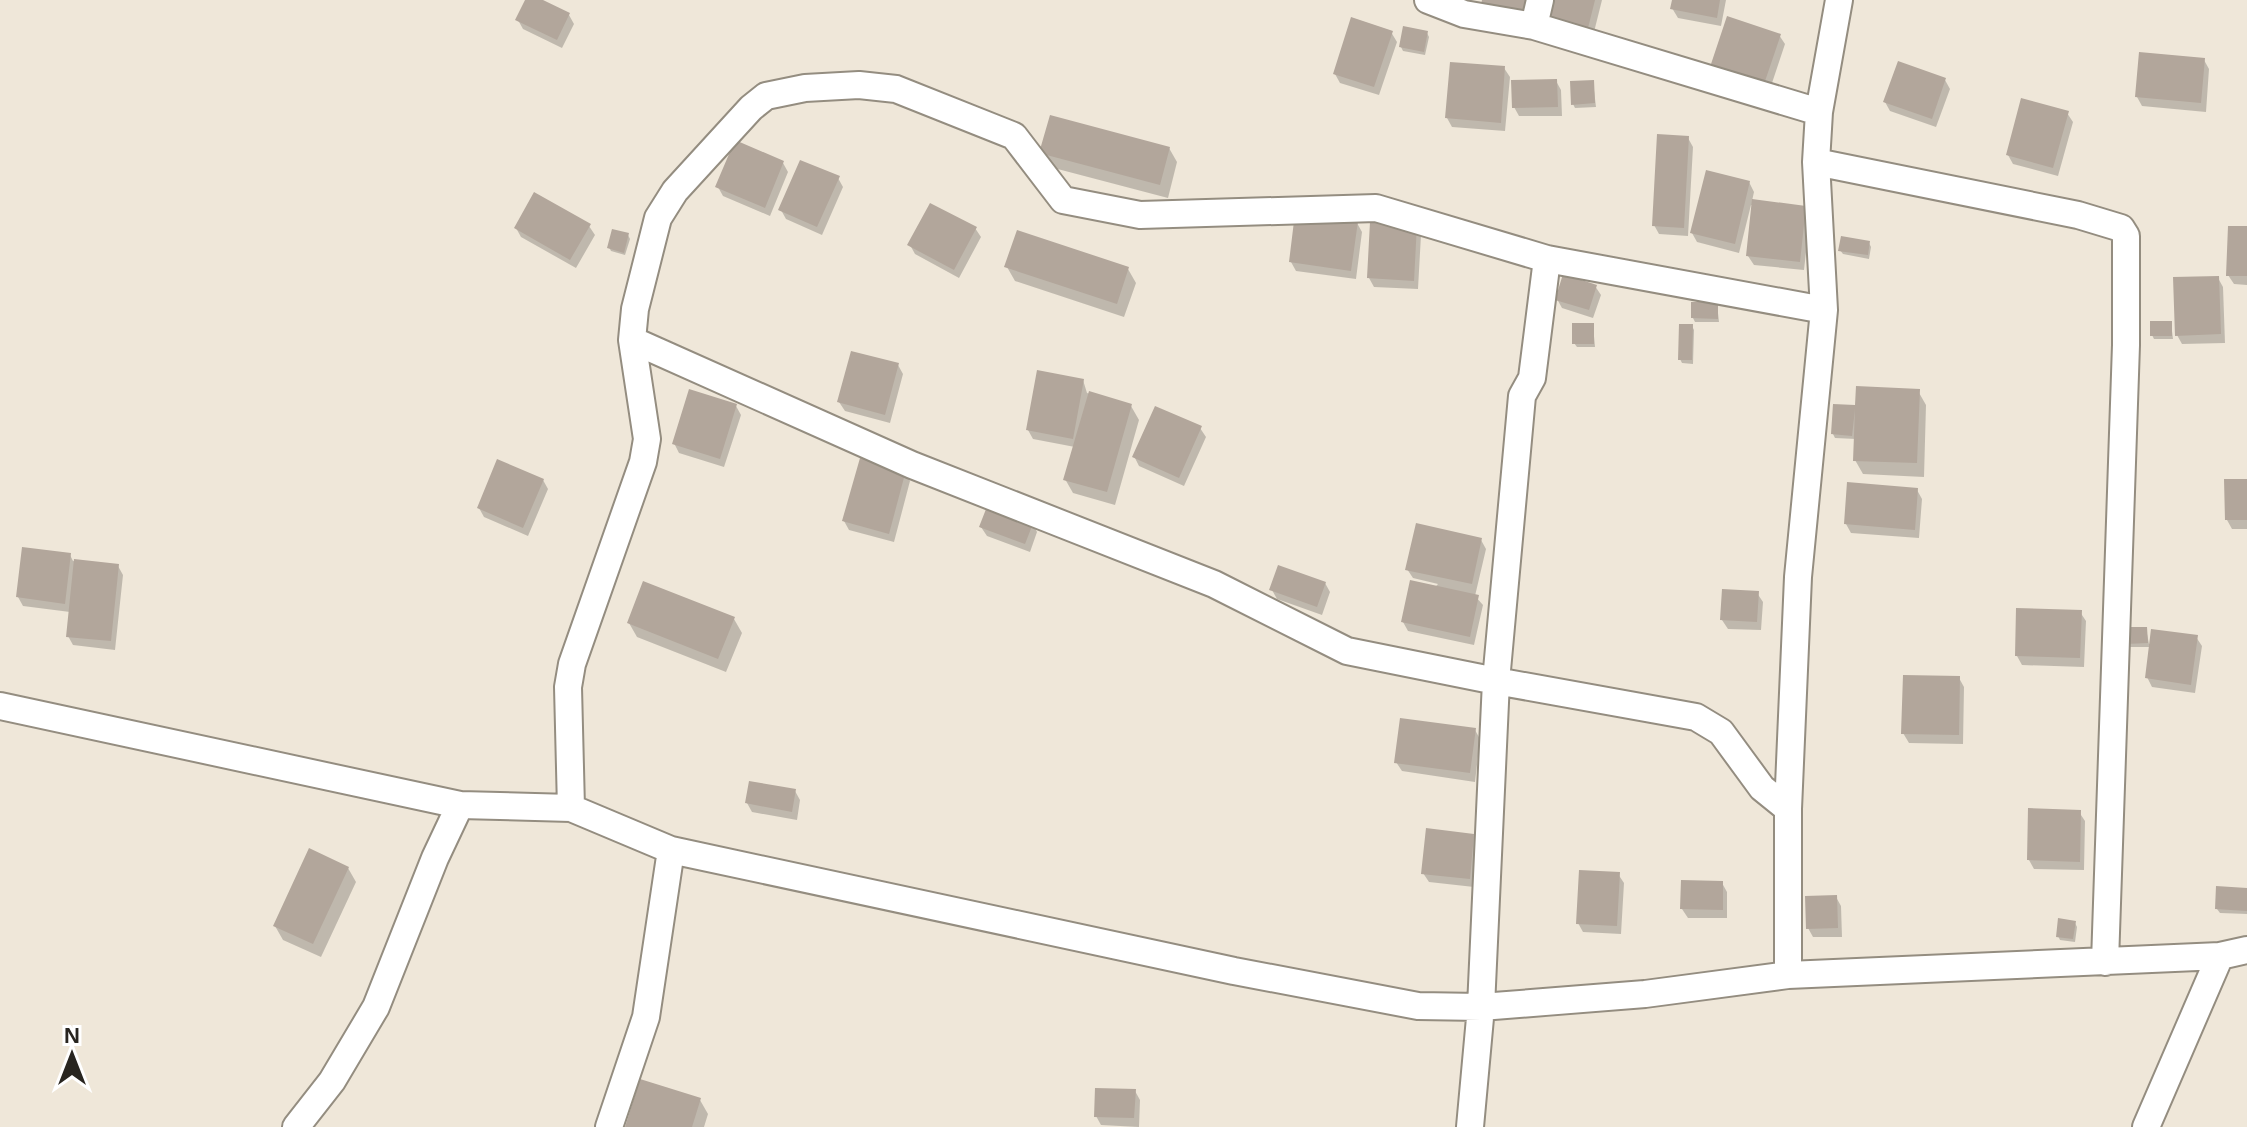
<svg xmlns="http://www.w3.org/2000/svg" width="2247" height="1127" font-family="Arial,sans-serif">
  <rect width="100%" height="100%" fill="#efe7d9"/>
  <path fill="#0003" d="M527,0H538L569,15L574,24L562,48L523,29L518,20Z
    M1548,0H1602L1592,40Z
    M1674,0H1726L1721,26L1678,18L1672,8Z
    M1391,32L1397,42L1379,95L1340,83L1335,74Z
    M1427,33L1429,37L1425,55L1403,51L1401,47Z
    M1779,35L1785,44L1767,98L1715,82Z
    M2204,60L2209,69L2206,112L2142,106L2137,97Z
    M1504,68L1510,77L1505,131L1452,127L1447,118Z
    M1945,80L1950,89L1936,127L1890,111L1885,102Z
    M1556,81L1561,90L1562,116H1519L1514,107Z
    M1593,82L1596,107L1575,108L1573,104Z
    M2067,113L2073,122L2058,176L2013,164L2008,155Z
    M1688,138L1693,147L1688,236L1659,234L1654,225Z
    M1169,148L1177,162L1168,198L1050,167L1041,153Z
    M783,163L788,172L770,216L723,196L718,187Z
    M838,178L843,187L822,235L786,219L781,210Z
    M1749,182L1754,192L1752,201L1805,208L1810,217L1804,270L1754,265L1748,256L1754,206L1751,205L1739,253L1697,242L1692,233Z
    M1357,223L1362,232L1356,279L1296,271L1291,262Z
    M589,226L595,235L576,268L521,237L516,228Z
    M1416,226L1421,235L1418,289L1374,287L1369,278Z
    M975,228L981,237L959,278L915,254L910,245Z
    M2247,228V285L2234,284L2228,275Z
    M628,235L630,239L625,255L611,251L609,247Z
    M1869,243L1871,247L1869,259L1843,254L1840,250Z
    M1007,267L1128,269L1136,283L1124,317L1015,281Z
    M2218,278L2223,287L2225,343L2182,344L2177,335Z
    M1595,286L1601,295L1593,318L1562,308L1557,299Z
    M1717,304L1719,322H1695L1693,318Z
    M2171,323L2173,339H2154L2152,335Z
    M1593,325L1595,347H1577L1574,343Z
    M1692,326L1694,330L1693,364L1682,363L1680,359Z
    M898,365L903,374L890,423L845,411L839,402Z
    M1083,380L1087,393L1131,406L1139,420L1115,505L1073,493L1065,479L1075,447L1033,439L1028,430Z
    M1918,391L1926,405L1924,477L1863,474L1855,460L1856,439L1835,438L1833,434L1853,407L1857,413Z
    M736,406L741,415L724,467L679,453L674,443Z
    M1200,428L1206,437L1184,486L1139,466L1134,456Z
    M905,472L910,481L894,542L849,530L844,521Z
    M543,480L548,489L528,536L484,517L479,508Z
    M2247,481V529H2232L2227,520Z
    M1917,490L1922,499L1919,538L1851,533L1846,524Z
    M1032,522L1037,532L1030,552L987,536L981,527Z
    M1481,540L1486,549L1475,596L1483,605L1474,645L1408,631L1403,622L1438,584L1413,578L1407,569Z
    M70,555L73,561L118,566L123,575L115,650L73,645L68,636L70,612L23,606L18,597Z
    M1325,583L1330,592L1322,615L1277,599L1272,590Z
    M1757,593L1763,602L1761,630L1728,629L1722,620Z
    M2080,612L2086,621L2084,667L2022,665L2017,656Z
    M734,619L742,633L726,672L637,637L629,623Z
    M2146,629L2149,644L2196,637L2202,646L2195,693L2152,687L2147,677L2151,647H2130L2128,643Z
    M1959,678L1964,687L1963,744L1909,743L1903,733Z
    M1475,730L1480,739L1475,782L1402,771L1396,762Z
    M795,791L800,800L797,820L752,812L747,803Z
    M2079,812L2085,821L2084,870L2034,869L2029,860Z
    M1473,835L1478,845L1474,887L1429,882L1423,873Z
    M348,868L356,882L321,957L283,940L275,926Z
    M1618,874L1624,883L1621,934L1583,932L1578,923Z
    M1722,883L1727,892V918H1688L1682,909Z
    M2247,890V914L2220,913L2217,909Z
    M1836,897L1841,906L1842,937H1813L1808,928Z
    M2075,923L2077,927L2075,942L2060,940L2058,936Z
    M1135,1091L1140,1100L1139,1127L1101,1125L1096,1116Z
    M700,1100L708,1114L704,1127H627Z"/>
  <path fill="#b2a69b" d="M525,0H543L570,13L557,40L515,20Z
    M1482,0H1532L1528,19L1480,9Z
    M1546,0H1595L1587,32L1541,20Z
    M1672,0H1720L1717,18L1670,9Z
    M1727,16L1781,34L1762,90L1708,73Z
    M1351,17L1393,31L1374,87L1333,74Z
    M1403,26L1428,31L1424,52L1399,47Z
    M2139,52L2205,58L2201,103L2135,97Z
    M1898,61L1946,78L1932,119L1883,102Z
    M1450,62L1505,66L1501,123L1445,118Z
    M1557,79L1558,107L1512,108L1511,80Z
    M1594,80L1595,103L1571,105L1570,81Z
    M2021,98L2069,111L2053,168L2006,155Z
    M1050,115L1170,147L1160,185L1039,153Z
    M1657,134L1689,136L1684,228L1652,226Z
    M735,140L784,161L765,208L715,187Z
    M800,160L840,176L817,227L778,210Z
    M1706,170L1750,181L1735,244L1690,233Z
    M534,192L591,224L570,260L514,228Z
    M1752,199L1806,206L1800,262L1746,256Z
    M930,203L977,227L954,270L907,245Z
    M1295,213L1358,221L1351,271L1289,262Z
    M1370,222L1417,224L1414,281L1367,278Z
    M2228,226H2247V276H2226Z
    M612,229L629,233L624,253L607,248Z
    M1017,230L1129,267L1117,304L1004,267Z
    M1841,236L1870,241L1868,255L1838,251Z
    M1563,274L1597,285L1589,310L1555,300Z
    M2219,276L2221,334L2175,336L2173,277Z
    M1691,302H1718V319L1691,318Z
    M2150,321H2172V336H2150Z
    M1572,323H1594V344H1572Z
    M1679,324H1693L1692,360H1678Z
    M851,351L899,363L885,415L837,402Z
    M1037,370L1084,379L1073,439L1026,430Z
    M1856,386L1920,389L1917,463L1853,461L1855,409L1852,436L1831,434L1833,404L1855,405Z
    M689,389L737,404L720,459L672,444Z
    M1089,391L1132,404L1107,492L1063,480Z
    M1155,406L1202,426L1179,478L1132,457Z
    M860,458L906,470L889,534L842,521Z
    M497,459L544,479L523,528L477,508Z
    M2224,479H2247V520H2225Z
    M1847,482L1918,488L1915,530L1844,524Z
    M988,504L1034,521L1025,544L979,527Z
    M1416,523L1482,538L1472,584L1405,570Z
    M22,547L71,553L65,604L16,597Z
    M74,559L119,564L111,641L66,637Z
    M1278,565L1326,582L1317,607L1269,590Z
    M1410,580L1479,595L1470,637L1401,622Z
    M643,581L735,617L718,659L627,623Z
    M1722,589L1759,591L1757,622L1720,620Z
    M2016,608L2082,610L2080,658L2015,656Z
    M2125,627H2147L2148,643L2126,644Z
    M2151,629L2198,635L2191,685L2145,678Z
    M1903,675L1960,676L1959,735L1901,734Z
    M1400,718L1476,728L1470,773L1394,763Z
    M749,781L796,789L792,812L745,803Z
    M2028,808L2081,810L2080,862L2027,860Z
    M1426,828L1474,834L1470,879L1421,874Z
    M309,848L349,867L313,944L273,926Z
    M1579,870L1620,872L1617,926L1576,924Z
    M1681,880L1723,881V910L1680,909Z
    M2216,886L2247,888V911L2215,909Z
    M1837,895L1838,928L1806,929L1805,896Z
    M2058,918L2076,921L2073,939L2056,937Z
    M640,1079L701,1098L692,1127H625Z
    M1095,1088L1136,1089L1134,1118L1094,1117Z"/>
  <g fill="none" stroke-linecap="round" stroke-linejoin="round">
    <g stroke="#948d80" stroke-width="30">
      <path id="street" d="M1428,0L1464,14L1534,26L1819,112
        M1839,0L1819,112L1816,162L2078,215L2121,228L2126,236V345L2105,962
        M1534,26L1540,0
        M632,340L912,465L1214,584L1347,651L1496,681L1696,717L1721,732L1762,788L1788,809
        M0,706L460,805L571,808L671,850L1234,971L1418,1006L1481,1007L1645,994L1788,975L2220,956L2247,950
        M571,808L568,687L572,664L643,462L647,439L632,340L635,309L658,218L675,191L751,108L766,96L805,88L859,85L896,89L1014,136L1063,200L1140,215L1376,208L1547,259L1824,310
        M1788,975V809L1798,577L1824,310L1816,162
        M296,1127L332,1081L376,1007L435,858L460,805
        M609,1127L646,1017L671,850
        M1470,1127L1481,1007L1496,681L1522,396L1532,378L1547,259
        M2146,1127L2220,956"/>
    </g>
    <use href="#street" stroke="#fff" stroke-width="26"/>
  </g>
  <g transform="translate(72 1055)" stroke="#ffffff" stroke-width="6" paint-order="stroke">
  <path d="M0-6L14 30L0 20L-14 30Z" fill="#282520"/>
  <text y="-12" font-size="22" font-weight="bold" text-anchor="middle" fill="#282520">N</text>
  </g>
</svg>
